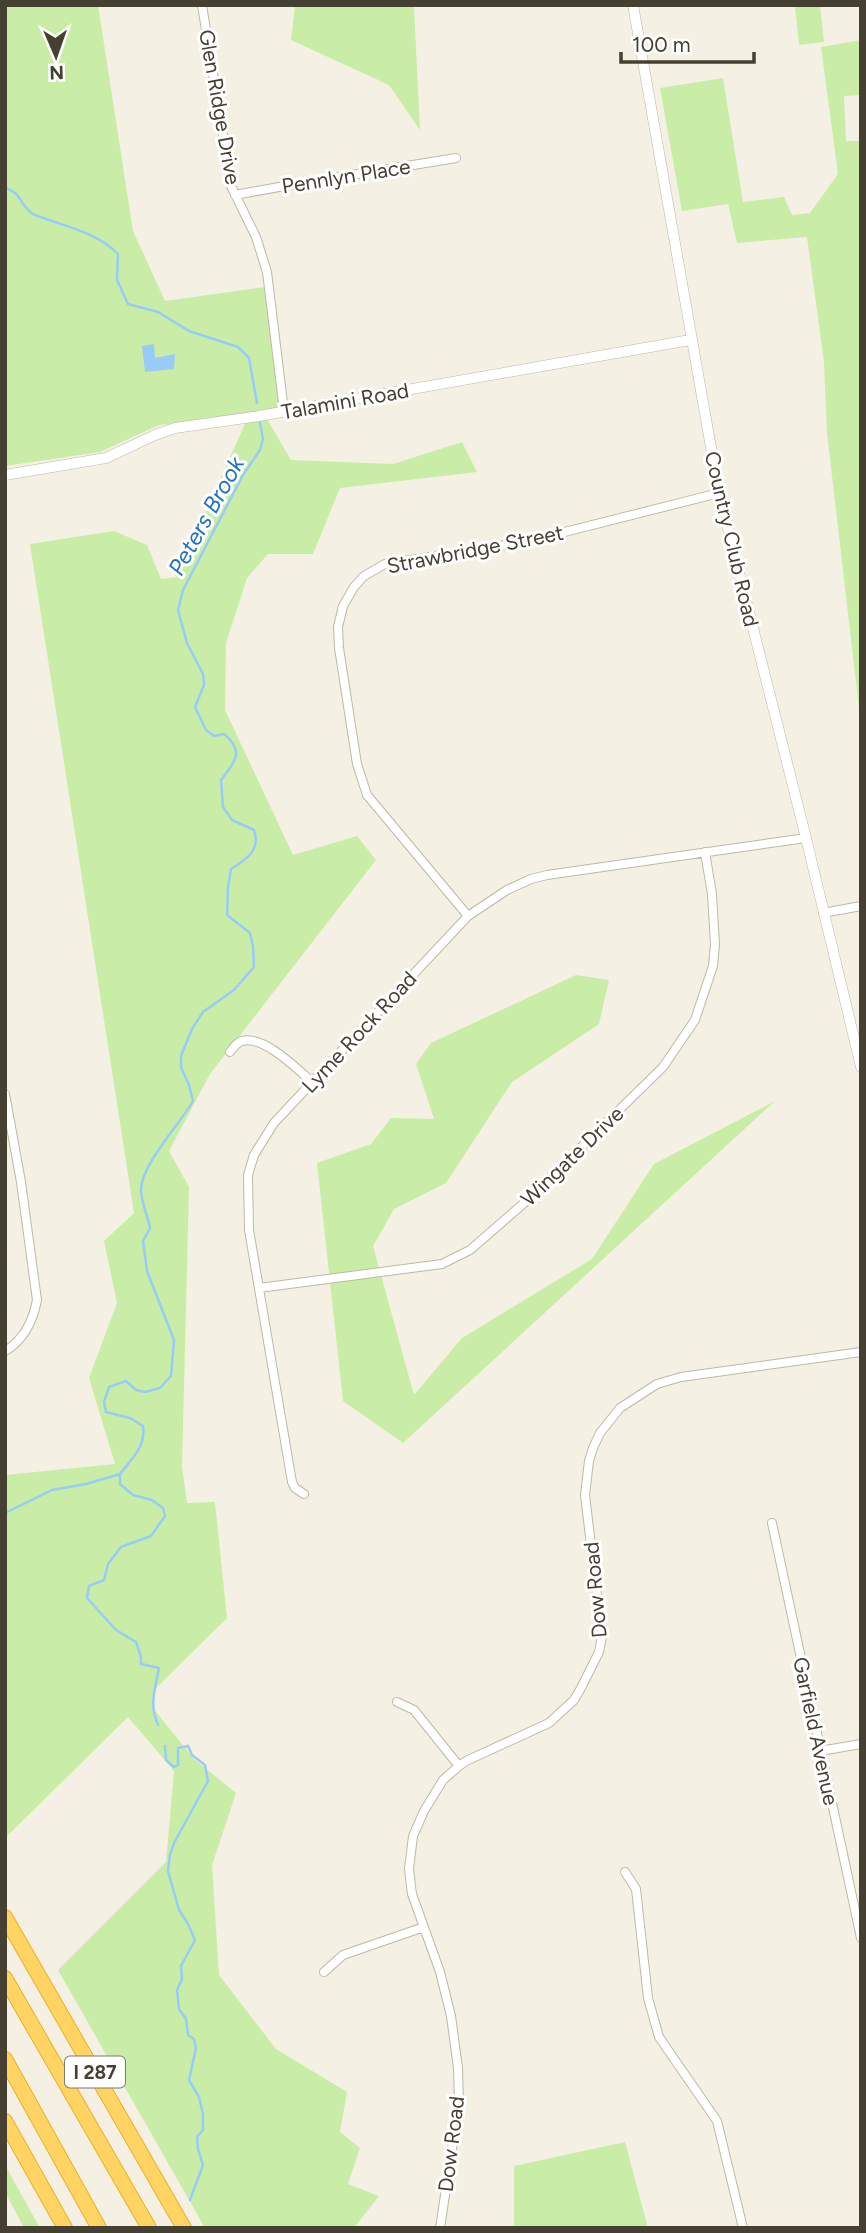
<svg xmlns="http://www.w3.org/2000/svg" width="866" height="2233" font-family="Figtree,sans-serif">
  <rect width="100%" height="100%" fill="#f4f0e3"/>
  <path fill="#c9eda7" d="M5,5H98L133,231L165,301L265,287L287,411L264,414L291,460L393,464L462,442L477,472L340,488L313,554H268L247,578L226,643L225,710L293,855L357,836L376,860L210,1074L169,1151L189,1187L182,1467L187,1503L215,1502L227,1618L155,1689L153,1708L194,1759L236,1793L212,1865L219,1975L276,2049L347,2092L340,2132L360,2148L348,2184L379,2196L354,2228H205L58,1970L166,1862L174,1771L128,1717L5,1838V1475L115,1464L89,1378L117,1303L104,1241L134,1213L30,544L114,531L147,545L161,579L177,577L248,417L159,425L100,452L5,466Z
    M295,5H418L414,7L420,130L389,85L291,40Z
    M820,5L824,42L799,45L795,6Z
    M861,40V95L844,96L846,141H861V725L827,433L824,362L807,237L737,243L728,204L682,211L660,88L723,78L743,202L784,197L792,215L810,213L838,174L821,47Z
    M576,975L609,980L599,1024L512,1082L446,1183L394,1209L373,1246L414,1395L462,1338L592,1259L654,1164L775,1101L403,1443L343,1401L317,1163L371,1144L391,1118L434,1119L416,1064L431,1043Z
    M625,2142L648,2228H514V2166Z
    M5,2165L40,2228H24L5,2192Z"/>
  <path fill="#98cbf8" d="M154,344L155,358L175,354L174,369L145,372L142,346Z"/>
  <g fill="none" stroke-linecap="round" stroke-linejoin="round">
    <path stroke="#98cbf8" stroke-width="2.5" d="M5,187C8,189 12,191 15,193C22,199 24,209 33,214C61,226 96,231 118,254L117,280L128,304L158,312L189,331L238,347L249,358L257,403
      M5,1513L52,1490L86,1484L120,1474
      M158,1725C149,1705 155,1689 159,1668L141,1664V1657L136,1642L116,1630L87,1598L89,1586L104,1580L108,1564L121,1547L151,1536L165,1516L163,1508L152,1500L133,1495L120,1484V1474C132,1458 146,1447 143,1426L130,1418L106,1412L104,1402L109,1387L126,1381L136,1390L145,1392L160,1388L171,1376L174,1340L147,1271L143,1241L150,1228C148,1216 141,1202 141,1190C141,1165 180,1124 193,1101L189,1085L181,1067V1056L192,1029L203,1012L234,990L254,967L253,946L250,933L227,915L228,887L231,869C247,859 261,850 254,830L232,820L223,807L221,780C234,763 246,752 224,734L214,736L206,730L195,707L204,685L203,674L187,643L178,610L183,590L243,475L260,450L263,439L260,423
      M165,1746L166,1760L174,1767L178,1765V1748L188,1746L192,1755L205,1765L208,1781L174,1843L170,1855L168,1871L179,1910L188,1924L195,1940L181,1966L182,1979L177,1990L179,2009L186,2019L188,2035L194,2039L196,2048L189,2080L199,2097L203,2114V2130L197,2137L198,2149L203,2165L190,2200"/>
    <g stroke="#c0b8a5" stroke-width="10">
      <path id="minor" d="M202,5L231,186L256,237L267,272L284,411
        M235,195L290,185L456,158
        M823,913L861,906
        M468,916L367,795L357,764L339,648L338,627L343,606L354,587L364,576L385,564L525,542L719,493
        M230,1052C234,1047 237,1042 242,1041C264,1035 297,1069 312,1082
        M5,1094L21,1182L37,1300C33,1321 24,1340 5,1351
        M259,1288L442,1264L470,1250L523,1204L663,1067L695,1020L713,966L715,944L712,894L705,852
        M304,1494L295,1488L292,1482L249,1230L248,1175L254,1155L274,1123L468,916L507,890L531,879L547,875L806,838
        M772,1523L861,1938
        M397,1702L414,1710L459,1766
        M820,1751L861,1744
        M625,1872L636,1889L648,1998L659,2037L717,2121L743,2228
        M324,1972L343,1955L424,1927
        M440,2228L459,2103L458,2068L451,2016L440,1972L412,1894L409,1869L413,1836L424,1811L443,1780L459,1766L466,1761L549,1723L574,1700L581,1688L599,1652L602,1637L585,1495L589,1461L593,1448L600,1433L620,1408L657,1384L681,1377L861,1352"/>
    </g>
    <g stroke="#c0b8a5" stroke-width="11">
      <path id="tertiary" d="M633,5L719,493L806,838L861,1067
        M5,475L106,458L155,435L175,428L259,416L690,340"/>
    </g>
    <g stroke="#eeaf23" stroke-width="16">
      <path id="motorway" d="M5,1917L184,2228
        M5,1978L149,2228
        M5,2059L99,2228
        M5,2121L65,2228"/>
    </g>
    <use href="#minor" stroke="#fff" stroke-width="8"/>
    <use href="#tertiary" stroke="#fff" stroke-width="10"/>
    <use href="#motorway" stroke="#ffd463" stroke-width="14"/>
  </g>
  <g text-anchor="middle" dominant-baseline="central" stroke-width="6" stroke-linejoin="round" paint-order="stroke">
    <rect fill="#fff" stroke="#7e7970" stroke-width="2" x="65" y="2056.5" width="60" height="31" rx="5"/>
    <g font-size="19" font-weight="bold" fill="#464033">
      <text x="95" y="2072">I 287</text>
    </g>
    <g font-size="21" fill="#464033" stroke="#fff">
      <text transform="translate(220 107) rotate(80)">Glen Ridge Drive</text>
      <text transform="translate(346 176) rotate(-9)">Pennlyn Place</text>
      <text transform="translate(345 401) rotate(-10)">Talamini Road</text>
      <text transform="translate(732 539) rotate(77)">Country Club Road</text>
      <text transform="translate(475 549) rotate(-11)">Strawbridge Street</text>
      <text transform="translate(359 1032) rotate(-47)">Lyme Rock Road</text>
      <text transform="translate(572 1156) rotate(-44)">Wingate Drive</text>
      <text transform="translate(595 1590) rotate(-95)">Dow Road</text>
      <text transform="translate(816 1731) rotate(78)">Garfield Avenue</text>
      <text transform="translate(451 2144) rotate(-83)">Dow Road</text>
    </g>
    <g font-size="23" font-style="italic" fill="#2172bd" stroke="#fff">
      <text transform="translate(206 516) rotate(-61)">Peters Brook</text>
    </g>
  </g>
  <rect width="866" height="2233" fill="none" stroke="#464033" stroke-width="14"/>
  <g transform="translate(56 56) rotate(178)" stroke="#ffffff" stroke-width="5" paint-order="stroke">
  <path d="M0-5L12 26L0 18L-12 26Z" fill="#464033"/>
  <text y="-10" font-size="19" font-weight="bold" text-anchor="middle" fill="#464033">N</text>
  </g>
  <path d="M621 52v10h133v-10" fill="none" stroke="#464033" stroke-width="3.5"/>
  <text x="632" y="52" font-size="21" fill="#464033" stroke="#ffffff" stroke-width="5" paint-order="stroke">100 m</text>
</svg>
